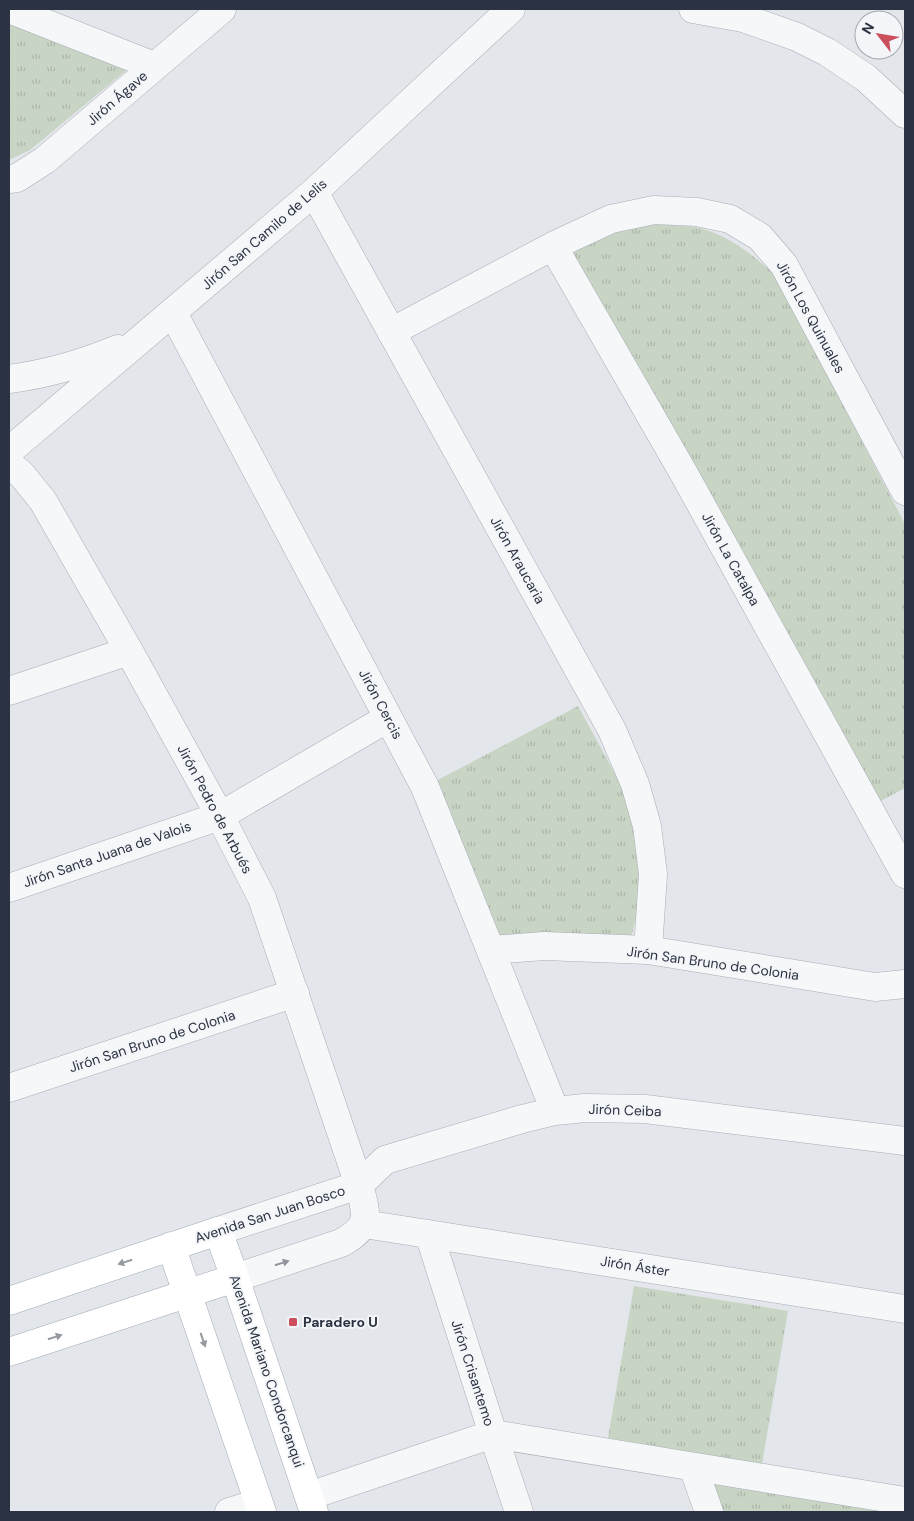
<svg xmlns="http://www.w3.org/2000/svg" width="914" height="1521" font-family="'DM Sans',sans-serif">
  <defs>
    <pattern id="grass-tufts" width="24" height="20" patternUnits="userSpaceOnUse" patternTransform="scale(1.25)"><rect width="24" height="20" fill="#c8d4c4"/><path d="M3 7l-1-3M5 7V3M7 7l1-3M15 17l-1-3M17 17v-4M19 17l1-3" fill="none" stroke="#acb6aa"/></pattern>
  </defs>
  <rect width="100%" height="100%" fill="#e3e6eb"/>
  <path fill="url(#grass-tufts)" d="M9,23L128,69L30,150L9,160Z
    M644,224C662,225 681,224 699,228C728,235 753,255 775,275L905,524V788L879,802L573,252L620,228Z
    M578,706L620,783L634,828L641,875L637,914L631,938L499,942L436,781Z
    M634,1286L788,1311L762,1464L608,1438Z
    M713,1483L892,1512H723Z"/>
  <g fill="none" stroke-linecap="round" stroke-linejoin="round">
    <g stroke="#a8adb5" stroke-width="29">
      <path id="minor" d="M9,9L154,66
        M693,9L743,18L797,37L827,52L866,78L905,114
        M9,179L17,178L45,160L222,9
        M314,192L612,730L635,784L647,826L653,874L648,950
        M553,246L683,472L905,874
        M173,313L425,787L555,1111
        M391,332L553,246L611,219L654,210L697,212L730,219L760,237L784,265L905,491
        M9,379C47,374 82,364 118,349
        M9,451L314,192L511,9
        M9,464L22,475L43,501L129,651L220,816L262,898L359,1185C367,1215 372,1226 341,1243L235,1278
        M9,691L129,651
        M9,888L220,816L388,718
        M491,950L544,946L648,950L875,987L905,984
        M9,1088L295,993
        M364,1224L905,1309
        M218,1231L359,1185L385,1160L522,1119L555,1111L585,1108L645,1109L905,1141
        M429,1234L493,1434L519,1512
        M693,1467L709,1512
        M309,1496L493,1434L905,1501
        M229,1512L258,1503"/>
    </g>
    <g stroke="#a3aab6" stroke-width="29">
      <path id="major" d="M171,1246L262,1512
        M9,1301L218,1231L235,1278L314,1512
        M9,1352L235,1278"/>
    </g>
    <use href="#minor" stroke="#f6f7f9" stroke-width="28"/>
    <use href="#major" stroke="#fff" stroke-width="28"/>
  </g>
  <defs><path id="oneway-solid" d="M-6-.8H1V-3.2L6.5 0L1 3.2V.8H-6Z" transform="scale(1.25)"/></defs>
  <g fill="#9599a0">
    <use href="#oneway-solid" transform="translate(125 1262) rotate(162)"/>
    <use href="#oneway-solid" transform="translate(55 1337) rotate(-18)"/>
    <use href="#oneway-solid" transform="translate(203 1340) rotate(71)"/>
  </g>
  <use fill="#90959e" href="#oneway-solid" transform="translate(282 1263) rotate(-18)"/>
  <rect fill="#ca4e5b" stroke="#f3f5f8" stroke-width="2" x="288" y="1317" width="10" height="10" rx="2.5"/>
  <g text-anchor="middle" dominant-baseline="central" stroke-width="4" stroke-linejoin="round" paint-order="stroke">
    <g font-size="14" fill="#2b3342" stroke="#f3f5f8">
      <text transform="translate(117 98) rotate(-41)">Jirón Ágave</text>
      <text transform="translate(264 234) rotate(-41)">Jirón San Camilo de Lelis</text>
      <text transform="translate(811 317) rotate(61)">Jirón Los Quinuales</text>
      <text transform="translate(731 559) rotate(61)">Jirón La Catalpa</text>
      <text transform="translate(518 560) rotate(61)">Jirón Araucaria</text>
      <text transform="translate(381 704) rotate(62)">Jirón Cercis</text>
      <text transform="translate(215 809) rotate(62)">Jirón Pedro de Arbués</text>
      <text transform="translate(107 854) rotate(-19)">Jirón Santa Juana de Valois</text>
      <text transform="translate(713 963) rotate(8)">Jirón San Bruno de Colonia</text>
      <text transform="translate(152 1041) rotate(-18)">Jirón San Bruno de Colonia</text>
      <text transform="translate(625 1110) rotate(2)">Jirón Ceiba</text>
      <text transform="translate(270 1214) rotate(-18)">Avenida San Juan Bosco</text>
      <text transform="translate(635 1266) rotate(9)">Jirón Áster</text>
      <text transform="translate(267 1371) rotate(71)">Avenida Mariano Condorcanqui</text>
      <text transform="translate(473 1373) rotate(72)">Jirón Crisantemo</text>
    </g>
    <g font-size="14" font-weight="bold" fill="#2b3342" stroke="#f3f5f8" text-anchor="start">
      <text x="303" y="1322">Paradero U</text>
    </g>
  </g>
  <rect width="914" height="1521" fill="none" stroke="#2b3342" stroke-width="20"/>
  <g transform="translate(879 35) rotate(301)"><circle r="24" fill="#f3f5f8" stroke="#a3a7af"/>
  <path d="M0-4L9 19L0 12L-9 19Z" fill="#ca4e5b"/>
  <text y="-8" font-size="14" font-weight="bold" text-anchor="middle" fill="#2b3342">N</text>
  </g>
</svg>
